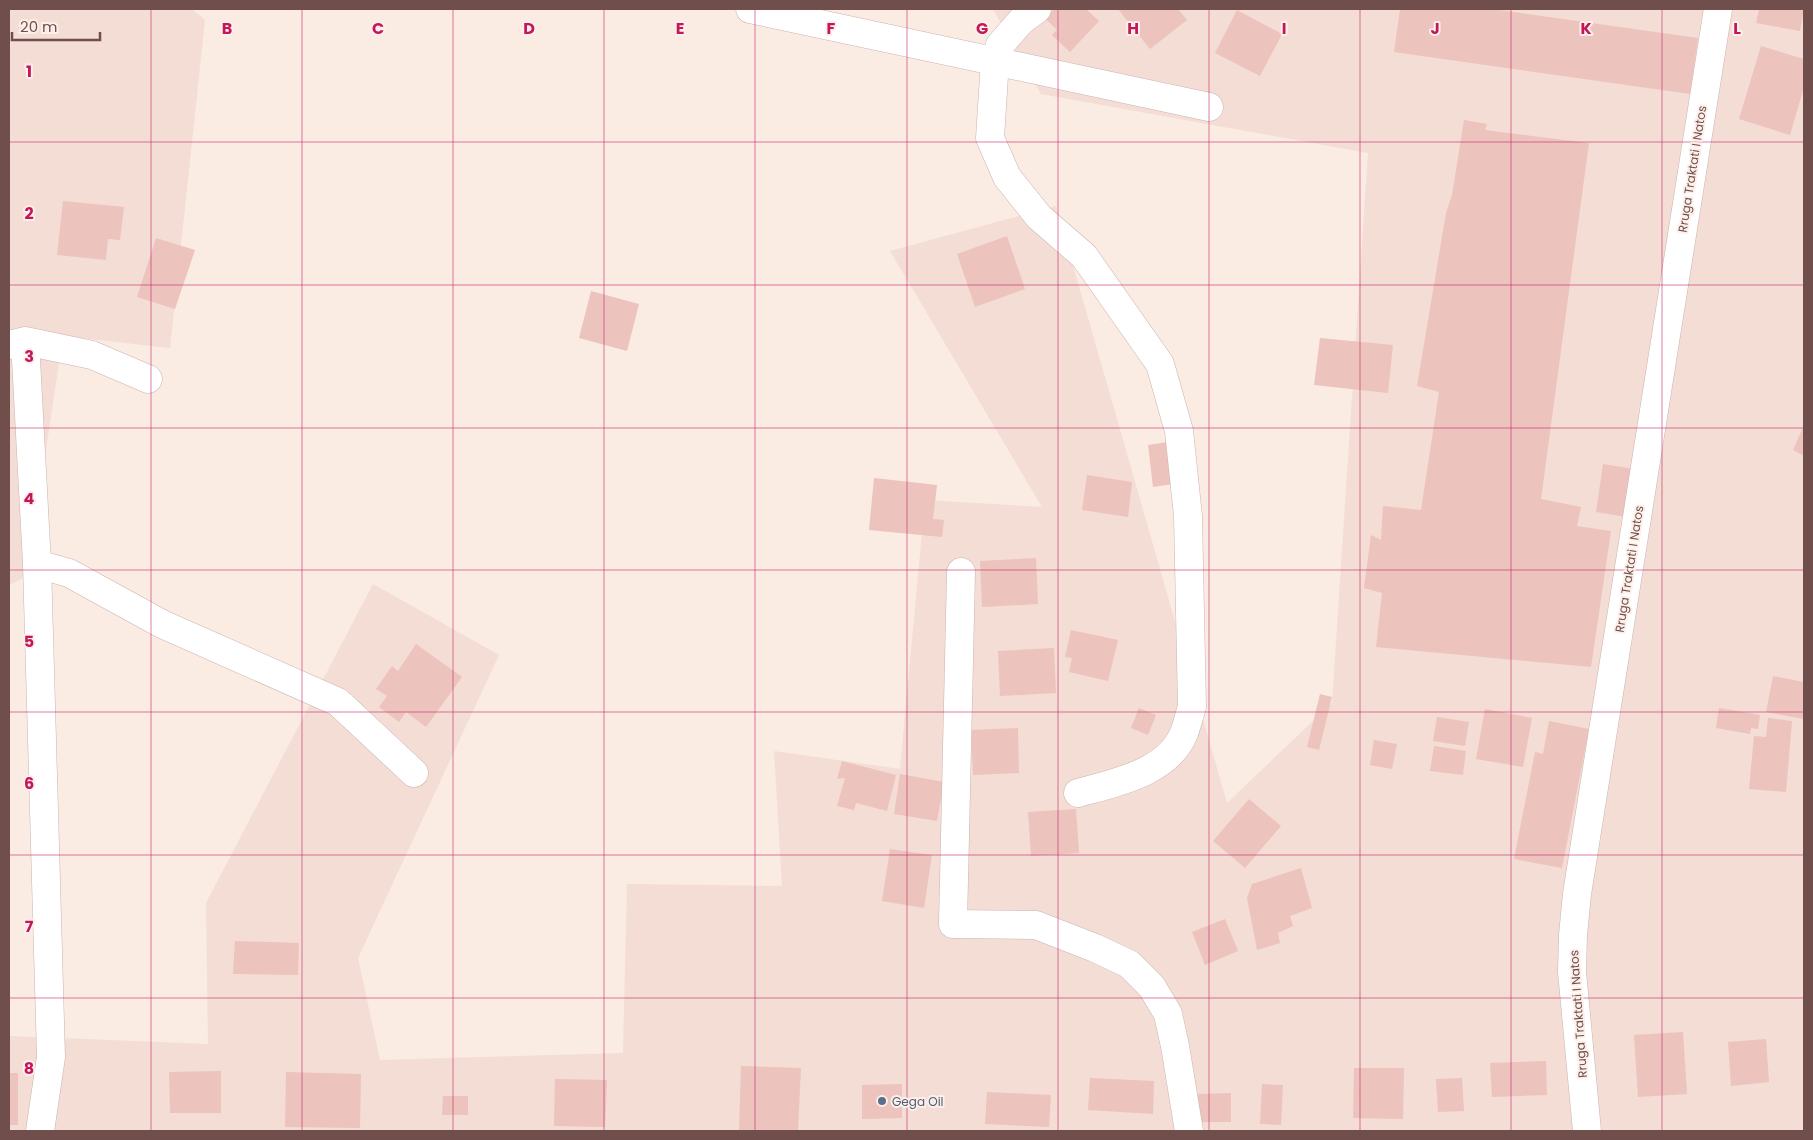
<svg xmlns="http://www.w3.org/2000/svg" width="1813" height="1140" font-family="Poppins,sans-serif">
  <rect width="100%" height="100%" fill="#faebe3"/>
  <path fill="#f3ddd5" d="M9,9H192L205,20L170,348L63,336L27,576L9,585Z
    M993,9H1804V1131H9V1036L208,1044L206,903L373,584L499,655L358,958L380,1060L623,1053L627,884L782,886L774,751L900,769L925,500L1042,507L890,251L1056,206L1227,803L1332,703L1368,153L1041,94Z"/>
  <path fill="#ecc3bd" d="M1054,9H1086L1099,21L1070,52L1052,35L1057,30L1045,18Z
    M1118,9H1178L1187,20L1150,49Z
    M1400,9H1493L1698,38L1690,94L1394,52Z
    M1759,9H1804L1800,31L1756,23Z
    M1237,10L1282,34L1260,76L1215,53Z
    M1761,46L1804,59V87L1790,135L1739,119Z
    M1464,120L1487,124L1485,130L1589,143L1541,499L1581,507L1577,526L1611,531L1591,667L1376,647L1382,593L1364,588L1371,535L1381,540L1383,506L1421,510L1439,392L1417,386L1446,213L1452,195Z
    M63,201L124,207L120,240L108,239L106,260L57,255Z
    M1007,236L1025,289L975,307L957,254Z
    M156,238L195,250L175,309L137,297Z
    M591,291L639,304L627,351L579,338Z
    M1320,338L1393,345L1388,393L1314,385Z
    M1804,425V456L1793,450Z
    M1168,442L1173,484L1153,487L1148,445Z
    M1603,464L1634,469L1627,517L1596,512Z
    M1087,475L1132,482L1128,517L1082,510Z
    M874,478L937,485L933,519L944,520L942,537L869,530Z
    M1036,558L1038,604L982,607L980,561Z
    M1071,630L1118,640L1108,681L1069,672L1072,658L1065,657Z
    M416,644L462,677L426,727L406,712L399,722L379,707L387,696L376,689L392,666L398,671Z
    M1054,648L1056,693L1000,696L998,651Z
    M1773,676L1804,682V719L1766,712Z
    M1320,694L1332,697L1319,750L1307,747Z
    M1139,708L1156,715L1148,735L1131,728Z
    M1719,708L1760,715L1758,729L1751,728L1750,734L1716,728Z
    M1485,709L1532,718L1523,767L1476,759Z
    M1437,717L1469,722L1465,746L1433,741Z
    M1768,718L1792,721L1786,792L1749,789L1754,736L1766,737Z
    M1549,721L1589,729L1562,868L1514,859L1535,752L1543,754Z
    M1018,728L1019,773L973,775L971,730Z
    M1374,740L1397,744L1392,769L1370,765Z
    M1434,746L1466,751L1463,775L1430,771Z
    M842,761L896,775L887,811L856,803L854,810L837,806L845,778L837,779Z
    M900,774L944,782L937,821L894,814Z
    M1249,799L1281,826L1245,868L1213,841Z
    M1076,809L1079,853L1031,856L1028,812Z
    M890,849L932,855L924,908L882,901Z
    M1301,868L1312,908L1290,916L1293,926L1278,933L1280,943L1257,950L1247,898L1252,884Z
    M1225,919L1238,951L1205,965L1192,932Z
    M235,941L299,943L298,975L233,974Z
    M1683,1032L1687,1094L1638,1097L1634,1035Z
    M1766,1039L1769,1082L1731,1086L1728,1042Z
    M1546,1061L1547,1095L1492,1097L1490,1063Z
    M741,1066L801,1068L798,1131L739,1130Z
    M1354,1068H1404L1403,1119L1353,1118Z
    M221,1071V1113H170L169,1072Z
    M286,1072L361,1074L360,1128L285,1127Z
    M9,1073H18V1125H9Z
    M1090,1078L1154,1081L1153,1114L1088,1110Z
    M1462,1078L1464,1111L1438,1112L1436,1079Z
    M555,1079L607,1080L605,1127L554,1126Z
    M902,1084V1118L862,1119V1085Z
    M1262,1084L1283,1085L1281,1125L1260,1124Z
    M987,1092L1051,1095L1049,1127L985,1124Z
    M1231,1093V1122H1198V1094Z
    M443,1096H468V1115H442Z"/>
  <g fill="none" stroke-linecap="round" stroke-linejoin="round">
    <g stroke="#ccb3ae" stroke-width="29">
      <path id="minor" d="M750,9L1209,107
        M1037,9L1021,21L1000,45L995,60L990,138L1007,177L1039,217L1084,256L1160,364L1179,431L1188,516L1192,707C1189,716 1187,725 1184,733C1168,773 1114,783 1078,793
        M25,341L37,564L51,1057L40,1131
        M9,345L25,341L92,355L148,379
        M37,564L69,573L162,624L338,702L414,773
        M961,572L953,924L1036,925L1095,948L1129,964L1152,987L1168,1014L1175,1046L1189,1131
        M1587,1131L1572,972L1573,935L1577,894L1718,9"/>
    </g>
    <use href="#minor" stroke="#fff" stroke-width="28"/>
  </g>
  <path fill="none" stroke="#c2185b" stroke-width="1" stroke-opacity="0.55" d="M151,9V1131M302,9V1131M453,9V1131M604,9V1131M755,9V1131M907,9V1131M1058,9V1131M1209,9V1131M1360,9V1131M1511,9V1131M1662,9V1131M9,142H1804M9,285H1804M9,428H1804M9,570H1804M9,712H1804M9,855H1804M9,998H1804"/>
  <circle fill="#5c6f8a" stroke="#fdefe9" stroke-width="2" cx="882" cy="1101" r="5"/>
  <g text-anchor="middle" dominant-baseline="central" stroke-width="4" stroke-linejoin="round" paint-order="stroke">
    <g font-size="12" fill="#6f4e4c" stroke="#fdefe9">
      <text transform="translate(1692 169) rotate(-81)">Rruga Traktati I Natos</text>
      <text transform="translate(1629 569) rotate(-81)">Rruga Traktati I Natos</text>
      <text transform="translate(1578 1014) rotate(-94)">Rruga Traktati I Natos</text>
    </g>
    <g font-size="12" fill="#4e5e75" stroke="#fdefe9" text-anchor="start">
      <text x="892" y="1101">Gega Oil</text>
    </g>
  </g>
  <g font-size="16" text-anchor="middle" font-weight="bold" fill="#c2185b" stroke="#fdefe9" stroke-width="4" stroke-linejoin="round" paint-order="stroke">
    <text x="227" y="34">B</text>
    <text x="378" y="34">C</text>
    <text x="529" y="34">D</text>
    <text x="680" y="34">E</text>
    <text x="831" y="34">F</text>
    <text x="982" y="34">G</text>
    <text x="1133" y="34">H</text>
    <text x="1284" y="34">I</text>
    <text x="1435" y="34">J</text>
    <text x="1586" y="34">K</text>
    <text x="1737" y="34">L</text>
    <text x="29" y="77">1</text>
    <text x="29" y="219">2</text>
    <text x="29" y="362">3</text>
    <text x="29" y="504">4</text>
    <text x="29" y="647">5</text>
    <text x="29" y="789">6</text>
    <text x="29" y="932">7</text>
    <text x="29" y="1074">8</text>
  </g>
  <rect width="1813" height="1140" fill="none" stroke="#6f4e4c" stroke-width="20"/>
  <path d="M12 32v8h88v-8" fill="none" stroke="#6f4e4c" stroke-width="2.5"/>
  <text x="20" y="32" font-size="15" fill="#6f4e4c" stroke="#fdefe9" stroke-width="4" paint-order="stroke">20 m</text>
</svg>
